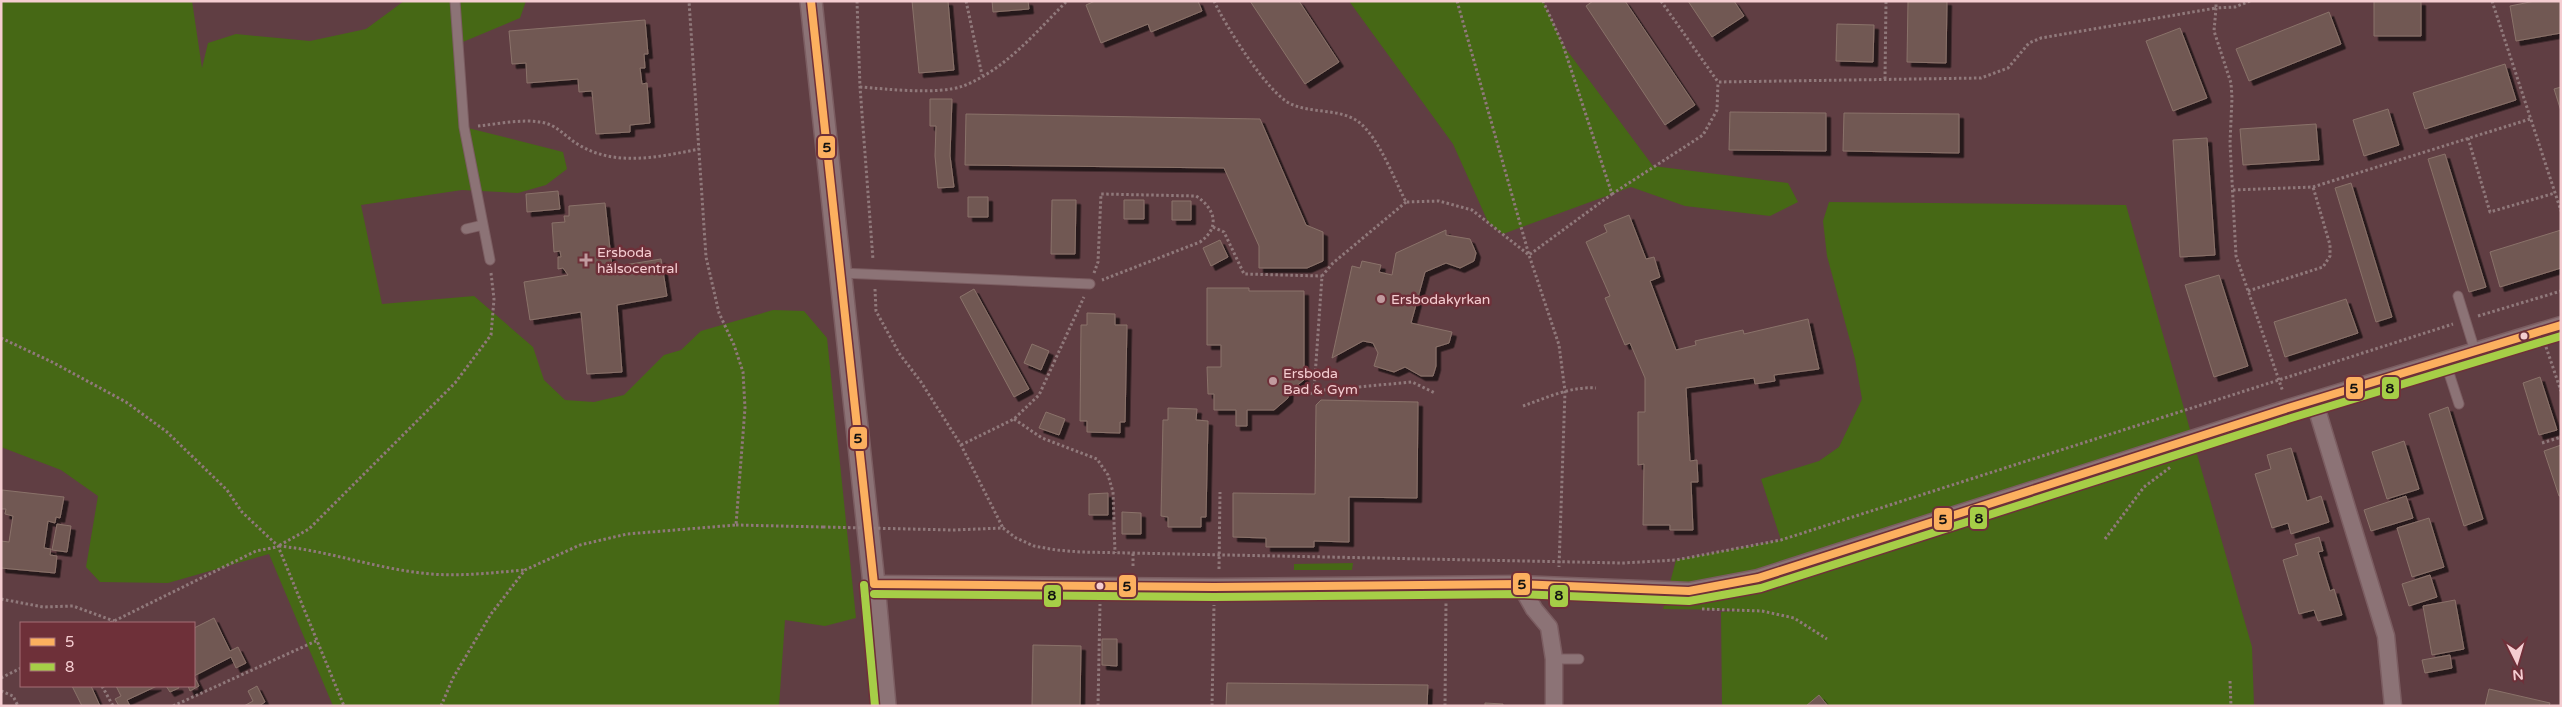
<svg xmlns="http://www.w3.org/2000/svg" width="2562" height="707" font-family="'Varela Round',sans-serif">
  <defs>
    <filter id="shadow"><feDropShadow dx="4.5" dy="4.5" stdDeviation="0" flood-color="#0009"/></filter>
  </defs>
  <rect width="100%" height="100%" fill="#603e43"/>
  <path fill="#466815" d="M1,1H192L202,68L208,43L236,34L310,41L366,29L404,1H526L520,18L458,44L464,127L563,152L567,169L546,185L518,193L462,190L361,205L382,304L474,296L533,347L544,380L565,400L594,402L624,395L664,355L681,350L701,331L773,310L804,311L827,338L856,618L825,626L785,620L779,706H333L269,554L168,583L100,582L86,567L98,496L61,470L1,447Z
    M1349,1H1543L1563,45L1653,166L1788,183L1798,202L1770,216L1685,206L1631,187L1503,234L1488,222L1453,144Z
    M1829,202L2126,205L2252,647L2254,706H1722L1721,612L1744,610L1663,609L1676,560L1781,540L1761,479L1819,461L1839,447L1862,399L1855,359L1827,256L1823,221Z
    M1353,563L1352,570H1294V564Z"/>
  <path fill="#715952" stroke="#8a726a" filter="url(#shadow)" d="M912,1H948L954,70L919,73Z
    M992,1H1028L1029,9L993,12Z
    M1095,1H1198L1202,11L1151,32L1148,24L1101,43L1086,5Z
    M1250,1H1299L1339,62L1305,84Z
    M1593,1H1625L1695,105L1665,125L1586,6Z
    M1688,1H1734L1744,16L1712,37Z
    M1908,1H1947L1946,63L1907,62Z
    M2374,1H2421V36H2374Z
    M2535,1H2561V33L2516,41L2510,6Z
    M2329,12L2341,44L2249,81L2236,49Z
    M645,20L648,54H644L645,68H640L642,84L647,83L650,123L630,125V132L596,134L592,91L579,92L578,79L527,83L526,63L512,64L509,31Z
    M1837,24L1874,25L1873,62L1836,61Z
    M2180,28L2207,98L2173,111L2146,41Z
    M2505,64L2516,100L2425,129L2413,93Z
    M2561,87V111L2554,89Z
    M930,99H952L950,156L954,187L938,188L935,156L936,126H930Z
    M2388,109L2399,145L2364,156L2353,120Z
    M1730,112L1826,113V151L1729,150Z
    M1844,113L1959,114V153L1843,151Z
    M966,114L1260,119L1306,225L1323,232V261L1307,268H1259V246L1224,168L965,165Z
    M2316,124L2319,160L2243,165L2240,129Z
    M2207,138L2215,255L2180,257L2173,140Z
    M2445,154L2486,287L2469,292L2428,159Z
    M2351,183L2392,317L2376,322L2335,188Z
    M558,191L560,209L527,212L526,194Z
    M968,197H988V217H968Z
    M1052,200H1076L1075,254H1051Z
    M1124,200H1144V219H1124Z
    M1172,201H1191V220H1172Z
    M605,203L612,267L661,259L667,296L617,305L622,372L587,374L581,312L530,320L524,282L568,275L563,268L558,269V257H561L560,251L554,252L552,223L565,222L564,216H569V206Z
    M1629,215L1646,259L1654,257L1660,277L1650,281L1676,350L1696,345L1695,341L1743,330L1744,334L1808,319L1819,369L1774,375L1775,381L1755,384L1754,378L1686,388L1690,461L1697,460L1698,482H1691L1693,530H1670V525H1643L1644,464L1638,465V412H1645V378L1630,343L1625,345L1605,298L1610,296L1586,242L1607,232L1604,225Z
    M1446,230V235L1470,239L1476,253L1474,261L1460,268L1446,263L1425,272L1411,323L1452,332L1449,343L1436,347V366L1433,376H1421L1405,367L1394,372L1374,366L1378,353L1373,343L1363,341L1332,358L1352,266L1360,268L1362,261L1381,265L1379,272L1392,275L1396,253Z
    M2561,230V268L2500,287L2490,252Z
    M1220,240L1228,257L1211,266L1203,248Z
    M2219,275L2248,366L2214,377L2185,285Z
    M1207,288H1249V291H1304V380L1292,389H1289L1288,398L1274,410H1247V426H1236V410H1214V394H1208L1207,367H1221V345H1207Z
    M974,289L1029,389L1014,397L960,297Z
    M2346,299L2358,333L2285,357L2274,322Z
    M1087,313L1115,314V325H1127L1125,422H1120V433L1087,432V421H1080L1081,325H1087Z
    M1032,344L1049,351L1041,370L1024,363Z
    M2540,377L2557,430L2539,435L2523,383Z
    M1321,400L1418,402L1417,498L1349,497V542L1314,541V547H1266V538L1233,537V493L1315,494L1316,405Z
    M2448,407L2483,519L2464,526L2429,414Z
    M1168,408L1197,409L1196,420L1208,421L1206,517H1201V527H1168V517L1161,516L1163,420H1168Z
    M1046,412L1065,419L1059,435L1039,428Z
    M2404,441L2419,489L2387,499L2372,452Z
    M2561,445V496H2559L2544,451Z
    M2291,448L2307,501L2321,496L2329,522L2291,534L2288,523L2272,528L2255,474L2271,469L2267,455Z
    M2,490L64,497L60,518L56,517L55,523L48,521L44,548L51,549L50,555L57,556L55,573L1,568V541L9,542L13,516L5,514L6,509H1Z
    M1108,493V515H1089V494Z
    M2406,496L2413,518L2371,531L2364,510Z
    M1122,512L1141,513V534H1122Z
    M2429,518L2444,567L2412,577L2397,528Z
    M57,524L71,526L67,552L52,550Z
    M2319,537L2323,551L2318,552L2330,591L2334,589L2342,615L2318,621L2314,610L2299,614L2283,560L2298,555L2295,544Z
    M2430,575L2437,597L2409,606L2402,584Z
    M2455,600L2464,649L2432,655L2423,606Z
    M214,618L230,651L238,647L246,663L236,668L231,657L194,676L199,686L190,691L188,686H194V628Z
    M1102,639H1117V666L1102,665Z
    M1033,645L1081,646L1080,706H1032Z
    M2450,655L2452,668L2425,673L2422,660Z
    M1227,683L1428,685L1427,706H1226Z
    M72,686H91L100,706H82Z
    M116,686H157L127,700L130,706H119L115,699L121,696Z
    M166,686H178L179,688L170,692Z
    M257,686L265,702L259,706H244L253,701L248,691Z
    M2489,689L2550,703L2549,706H2485Z
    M1819,695L1828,706H1806Z
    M1485,703L1503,704V706H1485Z"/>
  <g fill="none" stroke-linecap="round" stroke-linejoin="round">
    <g stroke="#7b5d61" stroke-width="11">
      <path id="service" d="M455,1L464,127L490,260
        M466,229L483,225
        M842,273L1090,284
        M2458,296L2475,351
        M2445,361L2459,404
        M1554,659H1579"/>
    </g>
    <g stroke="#7b5d61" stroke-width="19">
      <path id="minor" d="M2314,400L2386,636L2393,706
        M874,584L1214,587L1520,584L1689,591L1758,578L2288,408L2561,325
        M1520,584L1534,609L1549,627L1554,659V706"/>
    </g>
    <g stroke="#7b5d61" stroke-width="24">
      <path id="tertiary" d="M811,1L874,584L885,706"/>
    </g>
    <path stroke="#90797b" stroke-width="3" stroke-dasharray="2.5 2.5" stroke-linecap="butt" d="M857,1L860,87L873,260
      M966,1L982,75
      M1214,1C1225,25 1268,94 1291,104C1313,114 1342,108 1360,123C1380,140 1394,179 1406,202L1439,201L1472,210L1529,255L1559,345L1565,391L1559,567
      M1457,1L1529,255L1612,194L1563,45L1543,1
      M1661,1L1718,82L1981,78L2008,68L2029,43L2041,38L2216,8V1
      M2250,1L2235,7L2216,8L2214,31L2231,83L2232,98L2230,143L2236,256L2283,392
      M2492,1L2561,211
      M1885,79L1886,1
      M860,87C887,89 938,95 963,86C1005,70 1036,32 1067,1
      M478,126C498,124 521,119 540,122C557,124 565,137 579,145C616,167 659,157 699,149
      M2468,138L2490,212L2555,193
      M2233,190L2313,187L2530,119
      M1612,194L1703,135L1717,110L1718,82
      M1213,227L1224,232L1244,274L1322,276
      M491,273L494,299L491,335L455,383L309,529L278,546C324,550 368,566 414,572C451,578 488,573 525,570
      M1094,273L1098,262L1101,194L1196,196C1216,209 1220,228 1200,242L1102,280
      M875,289L876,311L899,353L921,382L961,445L1003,528
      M2248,291L2323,267L2330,256V245L2313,187
      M2478,316L2561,291
      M1,338L52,362L126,402L167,432L227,490L242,512L278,546L344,706
      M2546,347L2561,391
      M1314,391L1322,276L1333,263L1406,202
      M1310,394L1314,391L1412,382L1435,393
      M1523,406C1546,398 1571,386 1596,388
      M1014,419L1042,438L1097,459L1108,475L1113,492L1115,553
      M2542,443L2561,437
      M961,445L1014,419L1039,395L1084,297
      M736,525L823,527
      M953,530L1003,528L1016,538L1034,546L1056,550L1080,552L1623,563L1676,560L1781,540L2453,324
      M2105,539L2144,487L2172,466
      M1133,566V553
      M1219,569L1220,492
      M1,599L43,607L73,606L114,621
      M1702,609L1762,611L1794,618L1827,639
      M110,623L256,551L277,547
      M1,678L21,668
      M2230,681L2231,706
      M102,686L113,706
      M1,691L13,696L18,706
      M173,706L316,641
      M441,706L453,678L491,614L525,570L580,545L627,534L736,525L745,408L743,372L734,345L719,313L706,257L689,1
      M1098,706L1100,604
      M1212,706L1214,605
      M1445,706L1446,603"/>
    <use href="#service" stroke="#8c7376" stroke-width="9"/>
    <use href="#minor" stroke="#8c7376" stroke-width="16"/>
    <use href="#tertiary" stroke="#8c7376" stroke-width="21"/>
    <path stroke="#90797b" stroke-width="3" stroke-dasharray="2.5 2.5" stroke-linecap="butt" d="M823,527L953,530"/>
    <g stroke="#6e3039" stroke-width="11">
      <path id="bus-1" d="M811,1L874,584
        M874,584L1214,587L1520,584L1689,591L1758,578L2288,408L2561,325"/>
    </g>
    <g stroke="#6e3039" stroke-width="11">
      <path id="bus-2" d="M864,585L875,706
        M874,594L1214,597L1520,594L1689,601L1761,588L2291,418L2561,336"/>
    </g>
    <use href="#bus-1" stroke="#fcb05f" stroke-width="8"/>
    <use href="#bus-2" stroke="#a6ce47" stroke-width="8"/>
  </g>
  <g fill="#c19b9f" stroke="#6e3039" stroke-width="2">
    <path d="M583.5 252.5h5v5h5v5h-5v5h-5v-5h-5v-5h5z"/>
    <circle cx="1381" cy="299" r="5"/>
    <circle cx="1273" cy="381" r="5"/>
  </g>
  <g fill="#f5cdd1" stroke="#6e3039" stroke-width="2">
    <circle cx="2524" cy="336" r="4.5"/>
    <circle cx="1100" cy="586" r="4.5"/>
  </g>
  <g text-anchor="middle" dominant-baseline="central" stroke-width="5" stroke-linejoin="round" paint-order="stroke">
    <g font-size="14" fill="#f5cdd1" stroke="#6e3039" text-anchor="start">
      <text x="597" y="252">Ersboda<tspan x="597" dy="16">hälsocentral</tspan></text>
      <text x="1391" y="299">Ersbodakyrkan</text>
      <text x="1283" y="373">Ersboda<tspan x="1283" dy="16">Bad &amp; Gym</tspan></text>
    </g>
  </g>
  <g stroke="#6e3039" stroke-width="2">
    <rect x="817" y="135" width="19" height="24" rx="5" fill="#fcb05f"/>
    <rect x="2345" y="376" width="19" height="24" rx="5" fill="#fcb05f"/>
    <rect x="2381" y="376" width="19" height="24" rx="5" fill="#a6ce47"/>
    <rect x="849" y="426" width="19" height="24" rx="5" fill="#fcb05f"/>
    <rect x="1969" y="506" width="19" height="24" rx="5" fill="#a6ce47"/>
    <rect x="1933" y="507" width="20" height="24" rx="5" fill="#fcb05f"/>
    <rect x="1512" y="572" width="19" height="24" rx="5" fill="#fcb05f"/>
    <rect x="1118" y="574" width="19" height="24" rx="5" fill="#fcb05f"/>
    <rect x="1043" y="584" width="19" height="24" rx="5" fill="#a6ce47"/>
    <rect x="1549" y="584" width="20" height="24" rx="5" fill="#a6ce47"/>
  </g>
  <g font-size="14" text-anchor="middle" font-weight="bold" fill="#111">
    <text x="827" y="152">5</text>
    <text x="2354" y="393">5</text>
    <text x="2390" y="393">8</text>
    <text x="858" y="443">5</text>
    <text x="1979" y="523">8</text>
    <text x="1943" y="524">5</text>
    <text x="1522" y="589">5</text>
    <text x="1127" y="591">5</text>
    <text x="1052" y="600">8</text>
    <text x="1559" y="600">8</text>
  </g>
  <rect width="2562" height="707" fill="none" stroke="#f5cdd1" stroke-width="5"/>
  <rect x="20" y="622" width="175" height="65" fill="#6e3039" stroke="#a46f76"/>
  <rect x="30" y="638" width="25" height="8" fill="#fcb05f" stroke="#a46f76"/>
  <text x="65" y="647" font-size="15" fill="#f5cdd1">5</text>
  <rect x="30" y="663" width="25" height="8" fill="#a6ce47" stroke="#a46f76"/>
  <text x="65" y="672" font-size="15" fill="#f5cdd1">8</text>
  <g transform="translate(2517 662) rotate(175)" stroke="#6e3039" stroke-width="4" paint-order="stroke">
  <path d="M0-4L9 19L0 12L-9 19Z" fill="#f5cdd1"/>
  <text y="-8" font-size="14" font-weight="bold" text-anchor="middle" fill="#f5cdd1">N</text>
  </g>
</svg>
